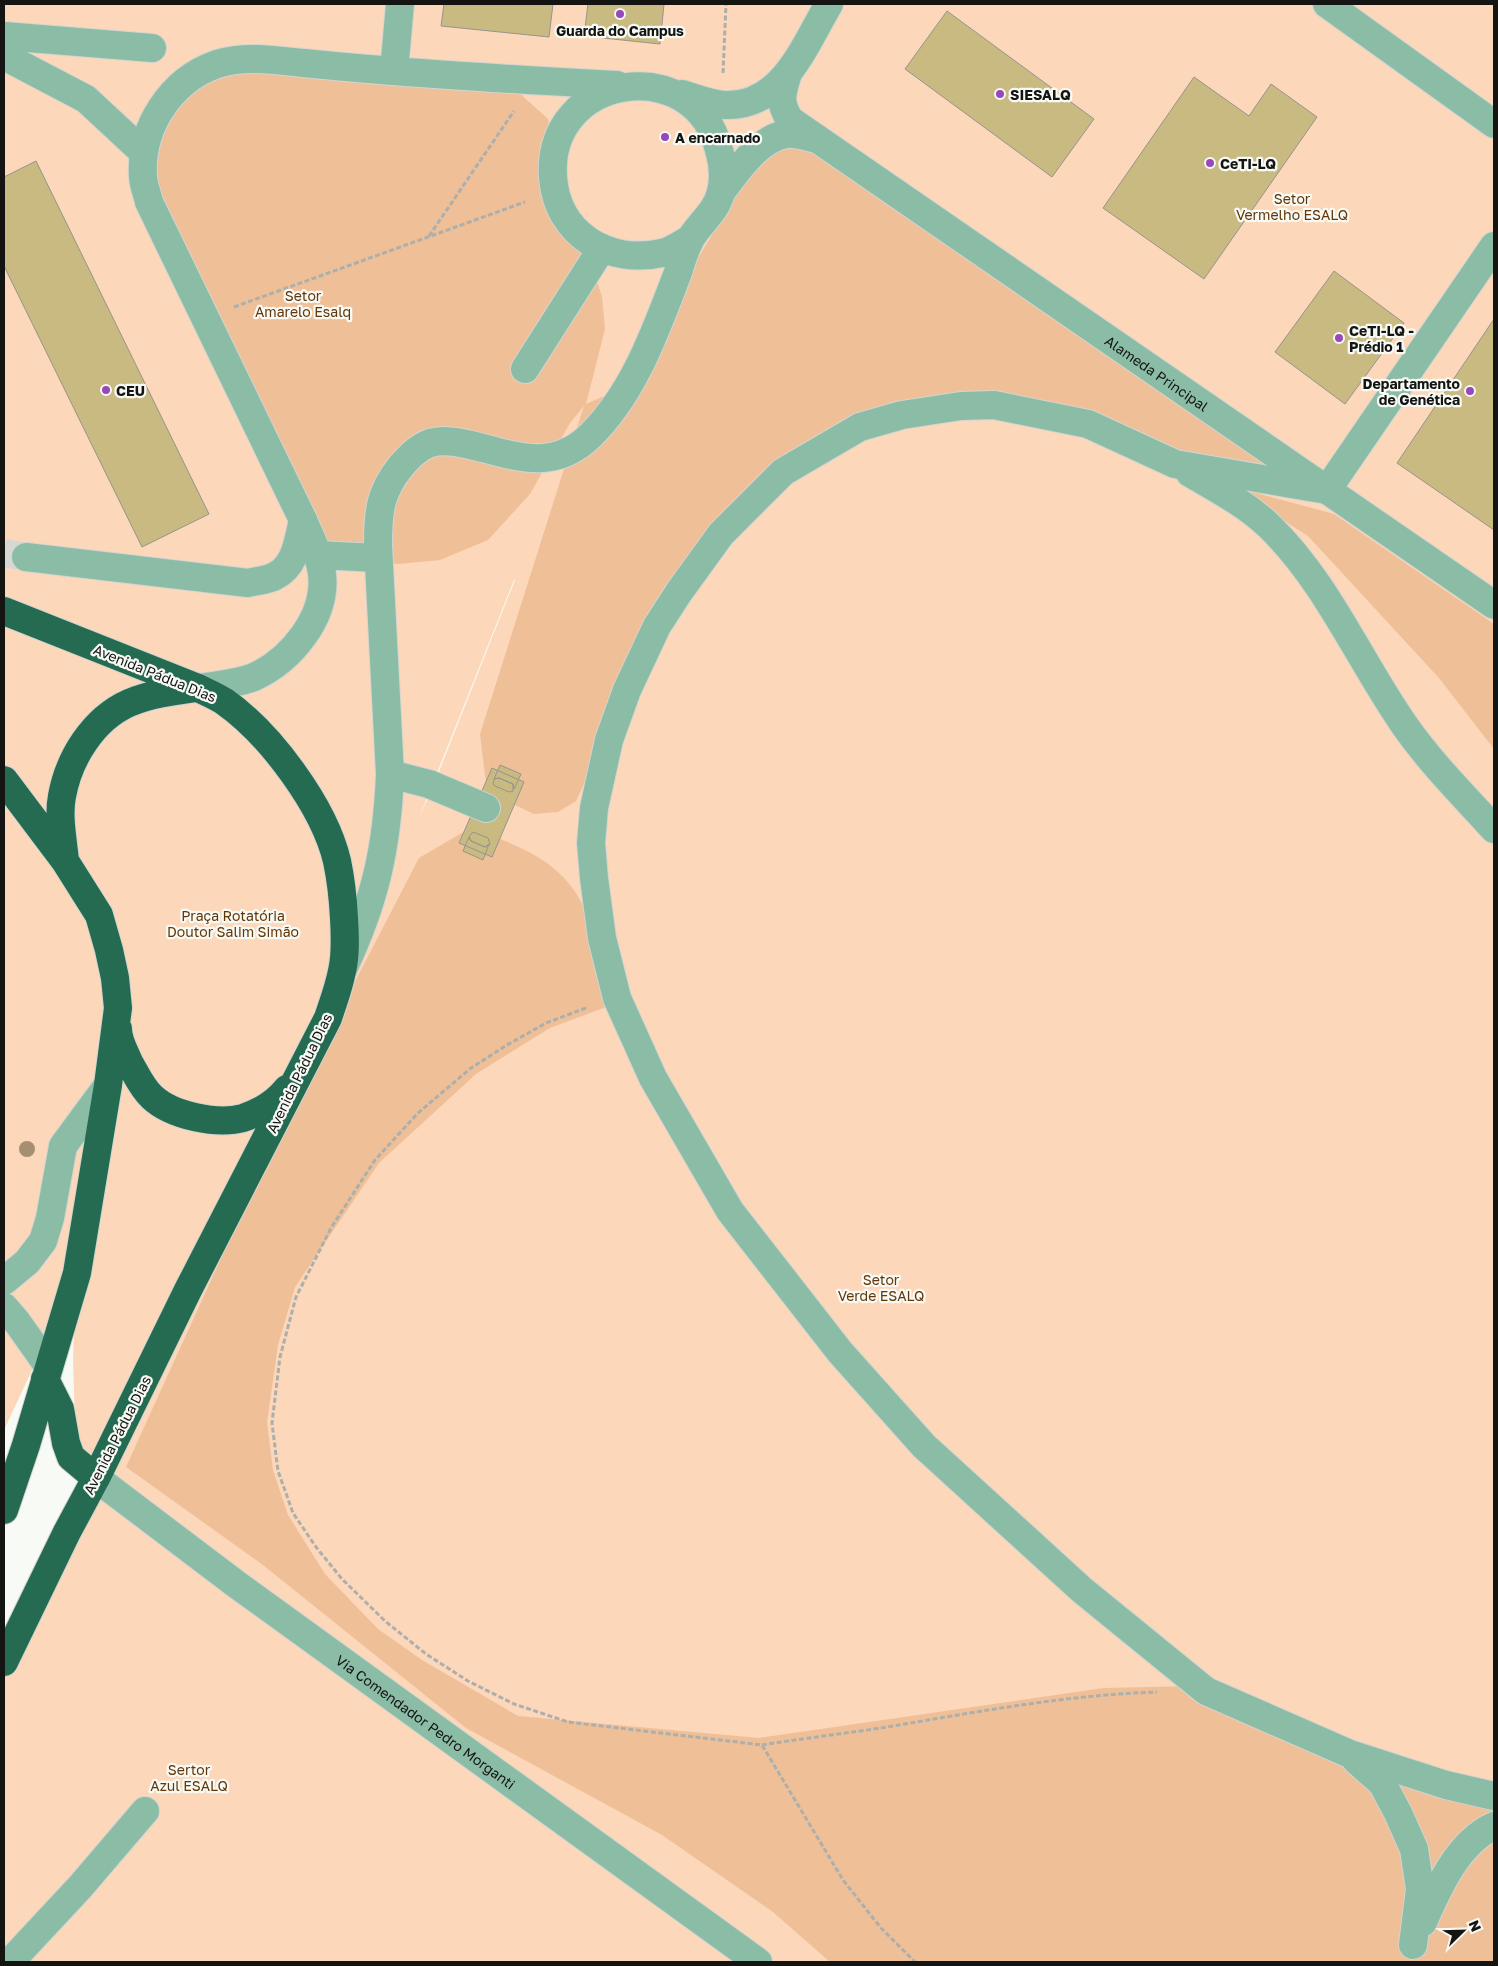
<svg xmlns="http://www.w3.org/2000/svg" width="1498" height="1966" font-family="'Golos Text',sans-serif">
  <rect width="100%" height="100%" fill="#f7faf5"/>
  <path fill="#fcd7b9" fill-rule="evenodd" d="M4,4H828L784,107L1494,609V1962H4V1675L96,1476L76,1457L73,1359L76,1276L4,1430ZM515,580L432,789L419,818L514,580Z
    M837,4H1494V588L799,111L792,90Z"/>
  <path fill="#efbf98" d="M218,64L517,91L548,119L558,161L602,297L605,329L586,404L630,385L657,327L768,141L804,140L1311,497L995,399L863,420L720,527L606,737L576,801L558,812L534,814L487,792L480,734L584,406L570,423L530,494L488,540L440,560L398,564L318,555L149,202L151,127Z
    M1227,485L1334,514L1494,624V749L1439,678L1308,536Z
    M472,827C501,840 537,851 560,874C593,905 603,961 614,1004L550,1028L476,1074L379,1163L295,1287L278,1345L267,1422L273,1470L288,1515L325,1574L378,1629L422,1660L518,1716L759,1738L1104,1688L1193,1686L1494,1797V1962H830L773,1912L662,1835L466,1728L263,1565L126,1467L288,1111L419,858Z"/>
  <path fill="#c9ba82" stroke="#95948e" d="M444,4H553L549,37L441,26Z
    M588,4H664L660,44L584,36Z
    M947,11L1094,119L1052,177L905,69Z
    M1194,77L1249,116L1271,84L1317,117L1204,279L1103,208Z
    M36,161L209,514L142,547L4,266V177Z
    M1334,271L1404,323L1345,404L1275,352Z
    M1494,319V530L1397,463Z
    M500,765L521,774L514,789L513,784L499,778L494,779Z
    M492,768L524,782L492,857L459,843Z
    M499,778L513,784V791L509,792L495,786L493,784L494,779Z
    M473,832L488,838L490,844L485,847L471,841L469,837Z
    M469,837L471,841L485,847L489,844L483,860L463,851Z"/>
  <g fill="none" stroke-linecap="round" stroke-linejoin="round">
    <path stroke="#d5d8d3" stroke-width="28" stroke-dasharray="28 14" stroke-linecap="butt" d="M4,553L26,557"/>
    <g stroke="#d3d5d1" stroke-width="30">
      <g id="minor">
        <path d="M1327,4L1494,124"/>
        <path d="M4,36L152,48"/>
        <path d="M4,56L86,99L143,152"/>
        <path d="M394,71L400,4"/>
        <path id="s1" d="M788,73C782,93 778,102 790,120L1494,605"/>
        <path d="M682,94C695,98 710,104 724,105C782,108 804,46 829,4"/>
        <path d="M721,192C736,173 759,137 787,134C796,133 808,137 817,139"/>
        <path d="M1494,246L1327,490L1175,464L1088,424L994,405L961,406L902,415L860,427L783,472L721,534L679,592L657,626L627,690L609,740L594,808L591,843L594,878L602,938L617,998L653,1078L730,1211L840,1352L924,1446L1082,1590L1206,1691L1350,1754L1446,1785L1494,1796"/>
        <path d="M525,369L602,248"/>
        <path d="M1190,473C1217,489 1246,504 1269,526C1327,582 1359,660 1405,726C1431,763 1463,795 1494,829"/>
        <path d="M318,555L378,558"/>
        <path d="M26,557L248,583C256,581 268,580 275,576C296,566 298,540 303,520"/>
        <path d="M198,688C217,685 236,684 254,677C291,660 327,617 322,574C320,555 310,537 303,520L149,202C147,193 143,184 143,176C140,127 171,80 217,64C244,55 276,60 303,63C334,66 364,69 394,71C468,77 543,81 617,85"/>
        <path d="M390,774L429,784L486,808"/>
        <path d="M343,969C375,901 387,849 390,774L378,545C378,511 380,492 401,466C409,457 417,448 430,443C443,439 458,442 471,445C515,456 553,472 590,436C634,393 655,332 677,275C681,264 684,251 690,240C698,224 716,213 721,192C724,179 723,163 719,150C695,51 546,73 553,177C557,234 608,265 662,253C672,251 681,244 690,239"/>
        <path d="M4,1281L27,1262L43,1241L50,1218L63,1146L108,1085"/>
        <path d="M4,1307L17,1322L49,1367"/>
        <path id="s2" d="M96,1478L236,1584L758,1962"/>
        <path d="M1356,1760L1382,1783L1398,1813L1414,1849L1420,1889L1413,1945"/>
        <path d="M1423,1922C1438,1888 1458,1842 1494,1826"/>
        <path d="M10,1962L80,1887L145,1811"/>
      </g>
    </g>
    <g stroke="#d3d5d1" stroke-width="30">
      <path id="highway" d="M4,611L198,688C206,692 216,696 225,702C270,734 324,806 337,861C341,880 343,899 344,918C345,935 346,954 342,971C339,987 333,1003 328,1018L188,1290L96,1478L67,1532L4,1662
        M4,780L65,861L99,915L109,950L115,978L118,1008L108,1085L77,1273L26,1445L4,1510
        M65,861C63,840 58,816 62,796C69,758 93,719 129,703C150,694 174,691 196,688
        M118,1029C118,1041 125,1052 129,1062C136,1074 142,1088 152,1097C172,1116 218,1125 243,1118C261,1112 276,1103 287,1089
        M45,1379L60,1409L66,1443L71,1457L96,1478"/>
    </g>
    <path stroke="#acafab" stroke-width="3" stroke-dasharray="5 2.5" stroke-linecap="butt" d="M723,73L726,4
      M429,236L514,111
      M234,307L525,202
      M586,1008L546,1023L507,1045L471,1068L418,1113L375,1160L331,1228L296,1297L280,1357L272,1423L278,1471L293,1513L316,1547L342,1579L385,1621L426,1654L468,1681L514,1704L568,1722L762,1745L843,1880L881,1928L915,1962
      M762,1745C805,1738 850,1733 893,1726C981,1711 1068,1695 1157,1692"/>
    <use href="#minor" stroke="#8bbca6" stroke-width="28"/>
    <use href="#highway" stroke="#256b51" stroke-width="28"/>
  </g>
  <circle fill="#a68e72" cx="27" cy="1149" r="8"/>
  <g fill="#9848b8" stroke="#f7faf5" stroke-width="2">
    <circle cx="620" cy="14" r="5"/>
    <circle cx="1000" cy="94" r="5"/>
    <circle cx="665" cy="137" r="5"/>
    <circle cx="1210" cy="163" r="5"/>
    <circle cx="1339" cy="338" r="5"/>
    <circle cx="106" cy="390" r="5"/>
    <circle cx="1470" cy="391" r="5"/>
  </g>
  <g text-anchor="middle" dominant-baseline="central" stroke-width="4.5" stroke-linejoin="round" paint-order="stroke">
    <g font-size="14" font-weight="bold" fill="#141513" stroke="#f7faf5" text-anchor="start">
      <text x="620" y="30" text-anchor="middle">Guarda do Campus</text>
      <text x="1010" y="94">SIESALQ</text>
      <text x="675" y="137">A encarnado</text>
      <text x="1220" y="163">CeTI-LQ</text>
      <text x="1349" y="330">CeTI-LQ -<tspan x="1349" dy="16">Prédio 1</tspan></text>
      <text x="1460" y="383" text-anchor="end">Departamento<tspan x="1460" dy="16">de Genética</tspan></text>
      <text x="116" y="390">CEU</text>
    </g>
    <g font-size="14" fill="#633607" stroke="#f7faf5">
      <text x="1292" y="198">Setor<tspan x="1292" dy="16">Vermelho ESALQ</tspan></text>
      <text x="303" y="295">Setor<tspan x="303" dy="16">Amarelo Esalq</tspan></text>
      <text x="233" y="915">Praça Rotatória<tspan x="233" dy="16">Doutor Salim Simão</tspan></text>
      <text x="881" y="1279">Setor<tspan x="881" dy="16">Verde ESALQ</tspan></text>
      <text x="189" y="1769">Sertor<tspan x="189" dy="16">Azul ESALQ</tspan></text>
    </g>
    <g font-size="14" fill="#141513" stroke="#f7faf5">
      <text stroke="none"><textPath href="#s1" startOffset="495">Alameda Principal</textPath></text>
      <text transform="translate(155 673) rotate(22)">Avenida Pádua Dias</text>
      <text transform="translate(299 1073) rotate(-64)">Avenida Pádua Dias</text>
      <text transform="translate(117 1435) rotate(-63)">Avenida Pádua Dias</text>
      <text stroke="none"><textPath href="#s2" startOffset="410">Via Comendador Pedro Morganti</textPath></text>
    </g>
  </g>
  <rect width="1498" height="1966" fill="none" stroke="#141513" stroke-width="10"/>
  <g transform="translate(1463 1931) rotate(67)" stroke="#f7faf5" stroke-width="4" paint-order="stroke">
  <path d="M0-4L9 19L0 12L-9 19Z" fill="#141513"/>
  <text y="-8" font-size="14" font-weight="bold" text-anchor="middle" fill="#141513">N</text>
  </g>
</svg>
